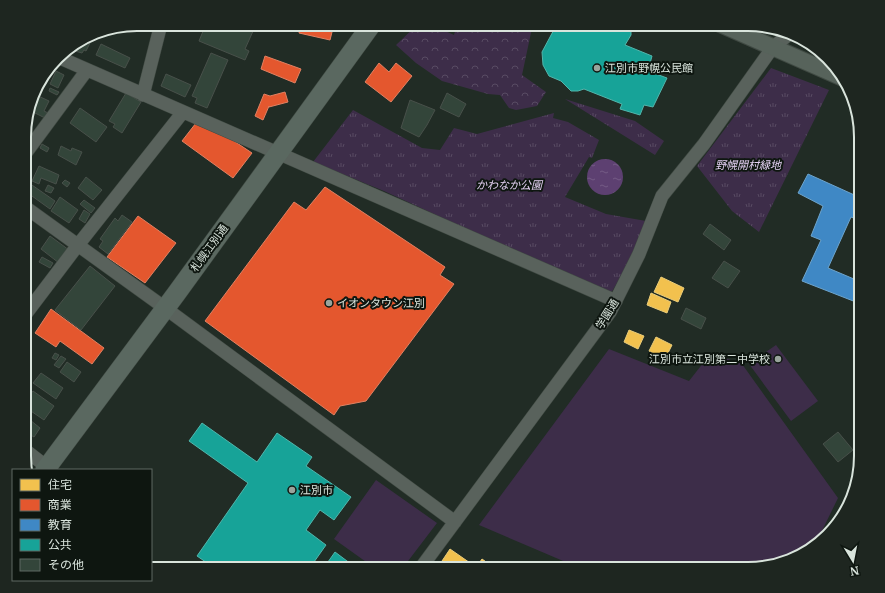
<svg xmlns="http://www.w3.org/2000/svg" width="885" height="593" font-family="Merriweather,'Noto Sans JP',serif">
  <defs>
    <pattern id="grass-tufts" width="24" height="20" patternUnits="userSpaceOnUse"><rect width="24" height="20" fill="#3d2d49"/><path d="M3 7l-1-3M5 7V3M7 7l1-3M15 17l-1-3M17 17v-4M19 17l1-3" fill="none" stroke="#584b63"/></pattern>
    <pattern id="forest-crowns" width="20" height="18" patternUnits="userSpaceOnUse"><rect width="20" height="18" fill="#3d2d49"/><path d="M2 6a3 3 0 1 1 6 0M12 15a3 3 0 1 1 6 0" fill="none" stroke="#584b63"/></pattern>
    <pattern id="water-ripples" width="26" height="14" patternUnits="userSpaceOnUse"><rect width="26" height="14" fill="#5d4071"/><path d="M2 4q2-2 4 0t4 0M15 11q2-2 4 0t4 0" fill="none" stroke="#745b85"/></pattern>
  </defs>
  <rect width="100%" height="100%" fill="#212c25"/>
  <path fill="url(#grass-tufts)" d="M771,68L829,90L759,232L732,211L697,166Z
    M565,99L635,121L664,141L655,155Z
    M353,110L422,148L440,150L454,128L477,134L554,113L553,118L568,122L599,140L592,158L589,157L565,197L606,214L646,221L629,262L610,295L384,191L313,162Z"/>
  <path fill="url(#forest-crowns)" d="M418,24H430L454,35L457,24H535L532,28L522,75L546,92L537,106L516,110L509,108L500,95L488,94L442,81L416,63L396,45Z"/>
  <path fill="#3d2d49" d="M776,345L818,401L791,421L749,364Z
    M609,349L689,381L711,353L742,364L838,498L816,543L804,554L755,569H582L479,525Z
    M376,480L437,523L402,569H376L334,539Z"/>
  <path fill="url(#water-ripples)" d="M587 177a18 18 0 1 1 36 0a18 18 0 1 1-36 0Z"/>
  <path fill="#f2c14e" stroke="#eacc79" d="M661,277L684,288L678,302L654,292Z
    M651,293L671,302L667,313L647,305Z
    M629,330L644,336L638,349L624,342Z
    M656,337L672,345L665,359L649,351Z
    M450,549L473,565L470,569H458L456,567L454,569H449L444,565V563L442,561Z
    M482,559L496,569H475Z"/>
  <path fill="#e4572e" stroke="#e18162" d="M301,24H334L330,40L299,33Z
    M265,56L301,69L295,83L261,69Z
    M379,63L389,72L396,63L412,76L391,102L365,82Z
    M285,92L288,102L269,107V106L263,120L255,116L264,94L270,96Z
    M196,123L231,139L252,153L233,178L182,141Z
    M325,187L445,267L440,275L454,284L366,401L340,406L334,415L205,321L294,202L306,210Z
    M138,216L176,243L145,283L107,257Z
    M51,309L104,348L92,364L60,341L56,347L35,333Z"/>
  <path fill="#3f88c5" stroke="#6da4cc" d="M808,174L861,198V221L851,217L828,268L861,282V304L802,281L821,240L811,236L823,206L798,193Z"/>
  <path fill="#17a398" stroke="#51b6ac" d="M557,24L571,25L572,24H628L631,27V35L625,45L652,56L648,71L667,78L653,107L644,105L640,115L620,109L622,104L584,89L578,91H571L561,81L549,76L543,65L542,52Z
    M202,423L257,462L277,433L312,457L306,466L351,497L334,520L320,510L306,530L326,545L309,569H216L197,556L248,483L189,441Z
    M335,552L355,567L354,569H323Z"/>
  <path fill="#33453a" stroke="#48504a" d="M206,24H243L254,29L245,49L249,51L245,60L199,41Z
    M84,40L90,43L86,51L84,50L82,53L75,51L76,47L80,49Z
    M101,44L130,58L125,68L96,55Z
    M211,53L228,60L207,108L195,103L197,98L192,96Z
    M56,61L59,62L54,72L49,70Z
    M48,70L50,71L44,85L39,83Z
    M56,71L64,75L58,88L50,84Z
    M166,74L191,85L185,97L161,86Z
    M50,88L59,92L57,95L49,91Z
    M126,93L141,102L122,133L113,127L115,124L109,121Z
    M447,93L466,104L459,117L440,108Z
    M34,94L49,101L44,111L50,114L47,119L29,110Z
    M410,100L435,110L427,125L419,137L401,128Z
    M80,108L107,127L96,142L70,123Z
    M42,144L49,148L47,152L40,148Z
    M61,146L71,151L72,148L82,152L76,165L58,155Z
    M39,166L59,175L56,184L41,178L39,184L32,181Z
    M86,177L102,190L93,200L78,188Z
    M65,180L70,183L67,187L62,183Z
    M29,183L55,201L50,209L25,191Z
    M48,185L54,188L51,193L45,191Z
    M60,197L78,210L69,223L51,211Z
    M84,200L95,208L91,213L80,204Z
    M84,210L90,214L85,223L79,219Z
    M122,215L132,222L108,254L99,247L103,241L100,239L115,218L118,221Z
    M710,224L731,240L724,250L703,234Z
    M50,236L69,250L59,263L41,249Z
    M42,257L53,263L50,268L39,262Z
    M724,261L740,271L728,288L712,278Z
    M90,266L115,286L81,330L55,310Z
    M686,308L706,318L701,329L681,319Z
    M55,353L59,355L56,360L52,358Z
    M61,356L66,359L59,368L54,365Z
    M67,362L81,372L74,382L60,372Z
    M41,373L63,388L56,399L33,383Z
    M33,391L54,406L44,420L25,407V402Z
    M25,412L32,418L30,420L40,428L34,437L29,434L28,437L25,435Z
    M838,432L853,450L838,462L823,444Z"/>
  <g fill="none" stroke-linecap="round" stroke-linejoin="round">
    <g stroke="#404a43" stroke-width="14">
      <path id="minor" d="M58,57L616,301
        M143,95L161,24
        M25,154L87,70
        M25,207L165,308L455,522
        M25,315L78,245L183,112
        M25,450L47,467
        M420,569L610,312L639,254L662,196L704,144L773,47L787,36"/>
    </g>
    <g stroke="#404a43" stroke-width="18">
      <path id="major" d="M720,24L843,78"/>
    </g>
    <g stroke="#404a43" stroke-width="20">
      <path id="highway" d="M45,470L176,294L372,24"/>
    </g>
    <use href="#minor" stroke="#59625c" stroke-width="13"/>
    <use href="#major" stroke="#57635b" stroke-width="16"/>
    <use href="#highway" stroke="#5a6860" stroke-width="19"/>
  </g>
  <g fill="#99a49c" stroke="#0e1610" stroke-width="1.5">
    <circle cx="597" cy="68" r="4"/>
    <circle cx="329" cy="303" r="4"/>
    <circle cx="778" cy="359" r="4"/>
    <circle cx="292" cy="490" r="4"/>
  </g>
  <g text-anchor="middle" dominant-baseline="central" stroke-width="4" stroke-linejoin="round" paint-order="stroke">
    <g font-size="11" fill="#d9e4dc" stroke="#0e1610" text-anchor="start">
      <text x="605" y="68">江別市野幌公民館</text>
      <text x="337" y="303">イオンタウン江別</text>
      <text x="770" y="359" text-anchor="end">江別市立江別第二中学校</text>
      <text x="300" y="490">江別市</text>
    </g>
    <g font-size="11" font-style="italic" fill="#e4d1f3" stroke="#0e1610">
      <text x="748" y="165">野幌開村緑地</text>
      <text x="509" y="185">かわなか公園</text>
    </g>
    <g font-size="11" fill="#d9e4dc" stroke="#0e1610">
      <text transform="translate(209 248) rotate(-54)">札幌江別通</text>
      <text transform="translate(607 314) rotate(-58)">学園通</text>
    </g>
  </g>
  <path d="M0 0H885V593H0ZM137 31H748A106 106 0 0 1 854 137V456A106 106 0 0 1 748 562H137A106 106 0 0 1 31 456V137A106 106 0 0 1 137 31Z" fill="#1e2620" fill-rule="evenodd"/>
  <path fill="none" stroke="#d9e4dc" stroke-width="2" d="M137 31H748A106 106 0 0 1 854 137V456A106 106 0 0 1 748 562H137A106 106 0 0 1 31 456V137A106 106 0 0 1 137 31Z"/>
  <rect x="12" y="469" width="140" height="112" fill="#0e1610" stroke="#5f6862"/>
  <rect x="20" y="479" width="20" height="12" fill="#f2c14e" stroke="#5f6862"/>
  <text x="48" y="489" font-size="12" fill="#d9e4dc">住宅</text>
  <rect x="20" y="499" width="20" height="12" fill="#e4572e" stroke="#5f6862"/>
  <text x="48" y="509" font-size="12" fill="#d9e4dc">商業</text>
  <rect x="20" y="519" width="20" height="12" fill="#3f88c5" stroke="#5f6862"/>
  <text x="48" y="529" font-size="12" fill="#d9e4dc">教育</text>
  <rect x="20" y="539" width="20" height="12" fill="#17a398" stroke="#5f6862"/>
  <text x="48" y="549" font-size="12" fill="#d9e4dc">公共</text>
  <rect x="20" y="559" width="20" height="12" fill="#33453a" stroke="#5f6862"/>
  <text x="48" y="569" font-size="12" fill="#d9e4dc">その他</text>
  <g transform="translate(853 561) rotate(170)" stroke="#0e1610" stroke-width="3" paint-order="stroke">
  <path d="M0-3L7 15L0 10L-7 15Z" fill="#d9e4dc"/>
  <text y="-6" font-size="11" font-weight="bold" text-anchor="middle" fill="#d9e4dc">N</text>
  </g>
</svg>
